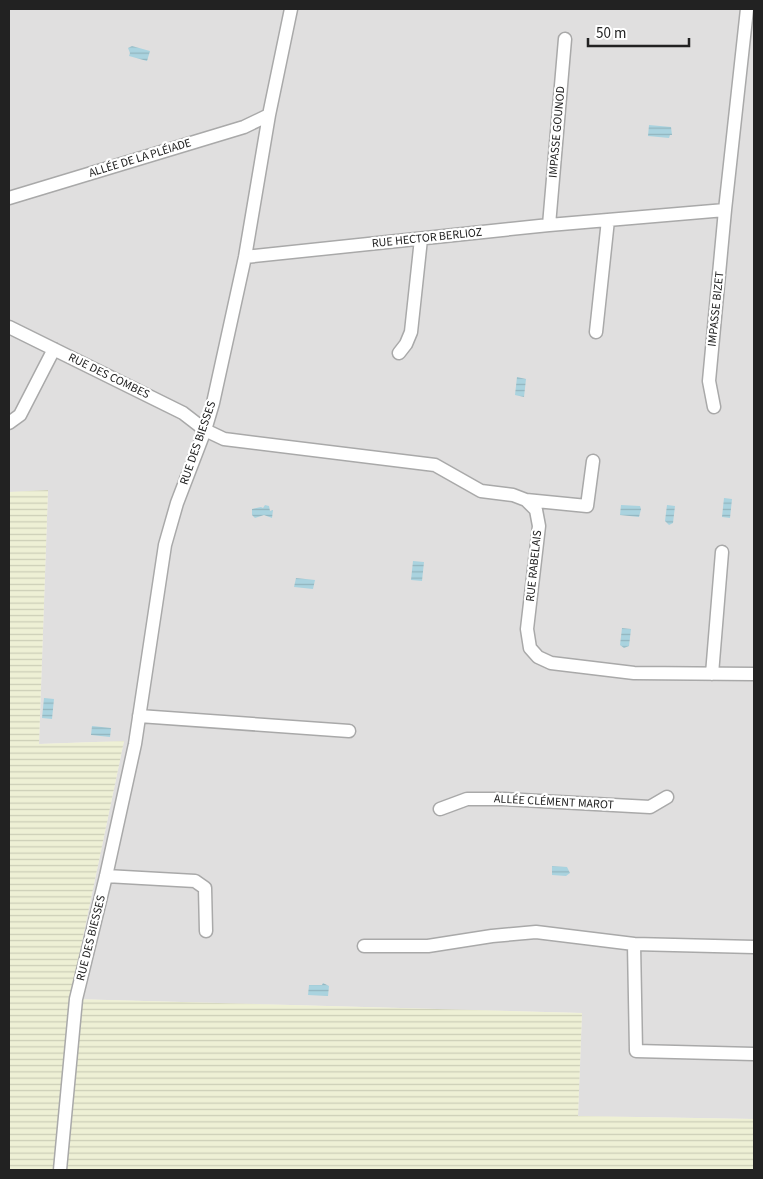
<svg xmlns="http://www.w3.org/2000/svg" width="763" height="1179" font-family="'Source Sans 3',sans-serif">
  <defs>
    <pattern id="farmland-rules" width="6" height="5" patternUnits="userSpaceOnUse" patternTransform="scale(1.25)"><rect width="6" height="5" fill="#eef0d5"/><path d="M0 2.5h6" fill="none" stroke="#ccceb7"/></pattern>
    <pattern id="water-rules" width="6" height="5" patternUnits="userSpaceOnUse" patternTransform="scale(1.25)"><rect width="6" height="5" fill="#aad3df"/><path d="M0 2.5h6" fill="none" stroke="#92b5bf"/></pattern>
  </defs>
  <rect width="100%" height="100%" fill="#f2efe9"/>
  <path fill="#e0dfdf" d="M9,9H754V1119L578,1116L582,1013L70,999L124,741L39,744L48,490L9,492Z"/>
  <path fill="url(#farmland-rules)" d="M48,490L39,744L124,741L70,999L582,1013L578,1116L754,1119V1170H9V492Z"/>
  <path fill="url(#water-rules)" d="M132,46L150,51L147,61L129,56L130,53L128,48Z
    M649,125L671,127L672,135H670L669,138L648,136Z
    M517,377L526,379L524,397L515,395Z
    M724,498L732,499L730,518L722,517Z
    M265,505L269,506L270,511L273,510L272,518L264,515L255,518L252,515V509L261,507L263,508Z
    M621,505L640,506L641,509L639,517L620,515Z
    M667,505L675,506L673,523L669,525L665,521Z
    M413,561L424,562L422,581L411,580Z
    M296,578L315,580L313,589L294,587Z
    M622,628L631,629L629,646L624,648L620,645Z
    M44,698L54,699L52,719L42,718Z
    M92,726L111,728L110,737L91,735Z
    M552,866L567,867L570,873L566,876L552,875Z
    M323,983L329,986L328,996L308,995L309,985H322Z"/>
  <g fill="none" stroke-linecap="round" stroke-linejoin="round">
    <g stroke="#a9a9a9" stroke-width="15">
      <path id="minor" d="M9,198L244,127L269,115
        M549,225L565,39
        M245,257L549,225L725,210
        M9,327L183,413L205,430L224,439L435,465L481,491L513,495L526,500L536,510L539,526L527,629L530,648L538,657L551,663L634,673L754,674
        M596,332L608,220
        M399,353L406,344L411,332L421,239
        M714,407L709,381L725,210L747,9
        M9,423L20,415L54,349
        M526,500L587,506L593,461
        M712,674L722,552
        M139,716L349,731
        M440,809L467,799H504L650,807L667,797
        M106,876L195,881L205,888L206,931
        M364,946H428L492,936L536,932L634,944
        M754,947L634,944L636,1051L754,1054
        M60,1170L76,999L106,876L135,744L165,545L177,503L205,430L213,403L245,257L269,115L291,9"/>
    </g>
    <use href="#minor" stroke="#fff" stroke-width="12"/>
  </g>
  <g text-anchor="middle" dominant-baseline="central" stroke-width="4.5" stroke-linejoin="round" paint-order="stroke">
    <g font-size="12" fill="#222" stroke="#fff">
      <text transform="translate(557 132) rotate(-85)">IMPASSE GOUNOD</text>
      <text transform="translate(140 158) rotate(-17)">ALLÉE DE LA PLÉIADE</text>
      <text transform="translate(427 238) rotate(-6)">RUE HECTOR BERLIOZ</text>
      <text transform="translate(716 309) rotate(-84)">IMPASSE BIZET</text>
      <text transform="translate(109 376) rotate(26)">RUE DES COMBES</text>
      <text transform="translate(198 443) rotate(-71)">RUE DES BIESSES</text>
      <text transform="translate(534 566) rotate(-84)">RUE RABELAIS</text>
      <text transform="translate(554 802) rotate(3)">ALLÉE CLÉMENT MAROT</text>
      <text transform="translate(91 938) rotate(-76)">RUE DES BIESSES</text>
    </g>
  </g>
  <rect width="763" height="1179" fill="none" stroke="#222222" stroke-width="20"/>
  <path d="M588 38v8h101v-8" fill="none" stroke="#222222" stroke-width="2.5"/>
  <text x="596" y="38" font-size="15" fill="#222222" stroke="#ffffff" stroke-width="4" paint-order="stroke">50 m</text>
</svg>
